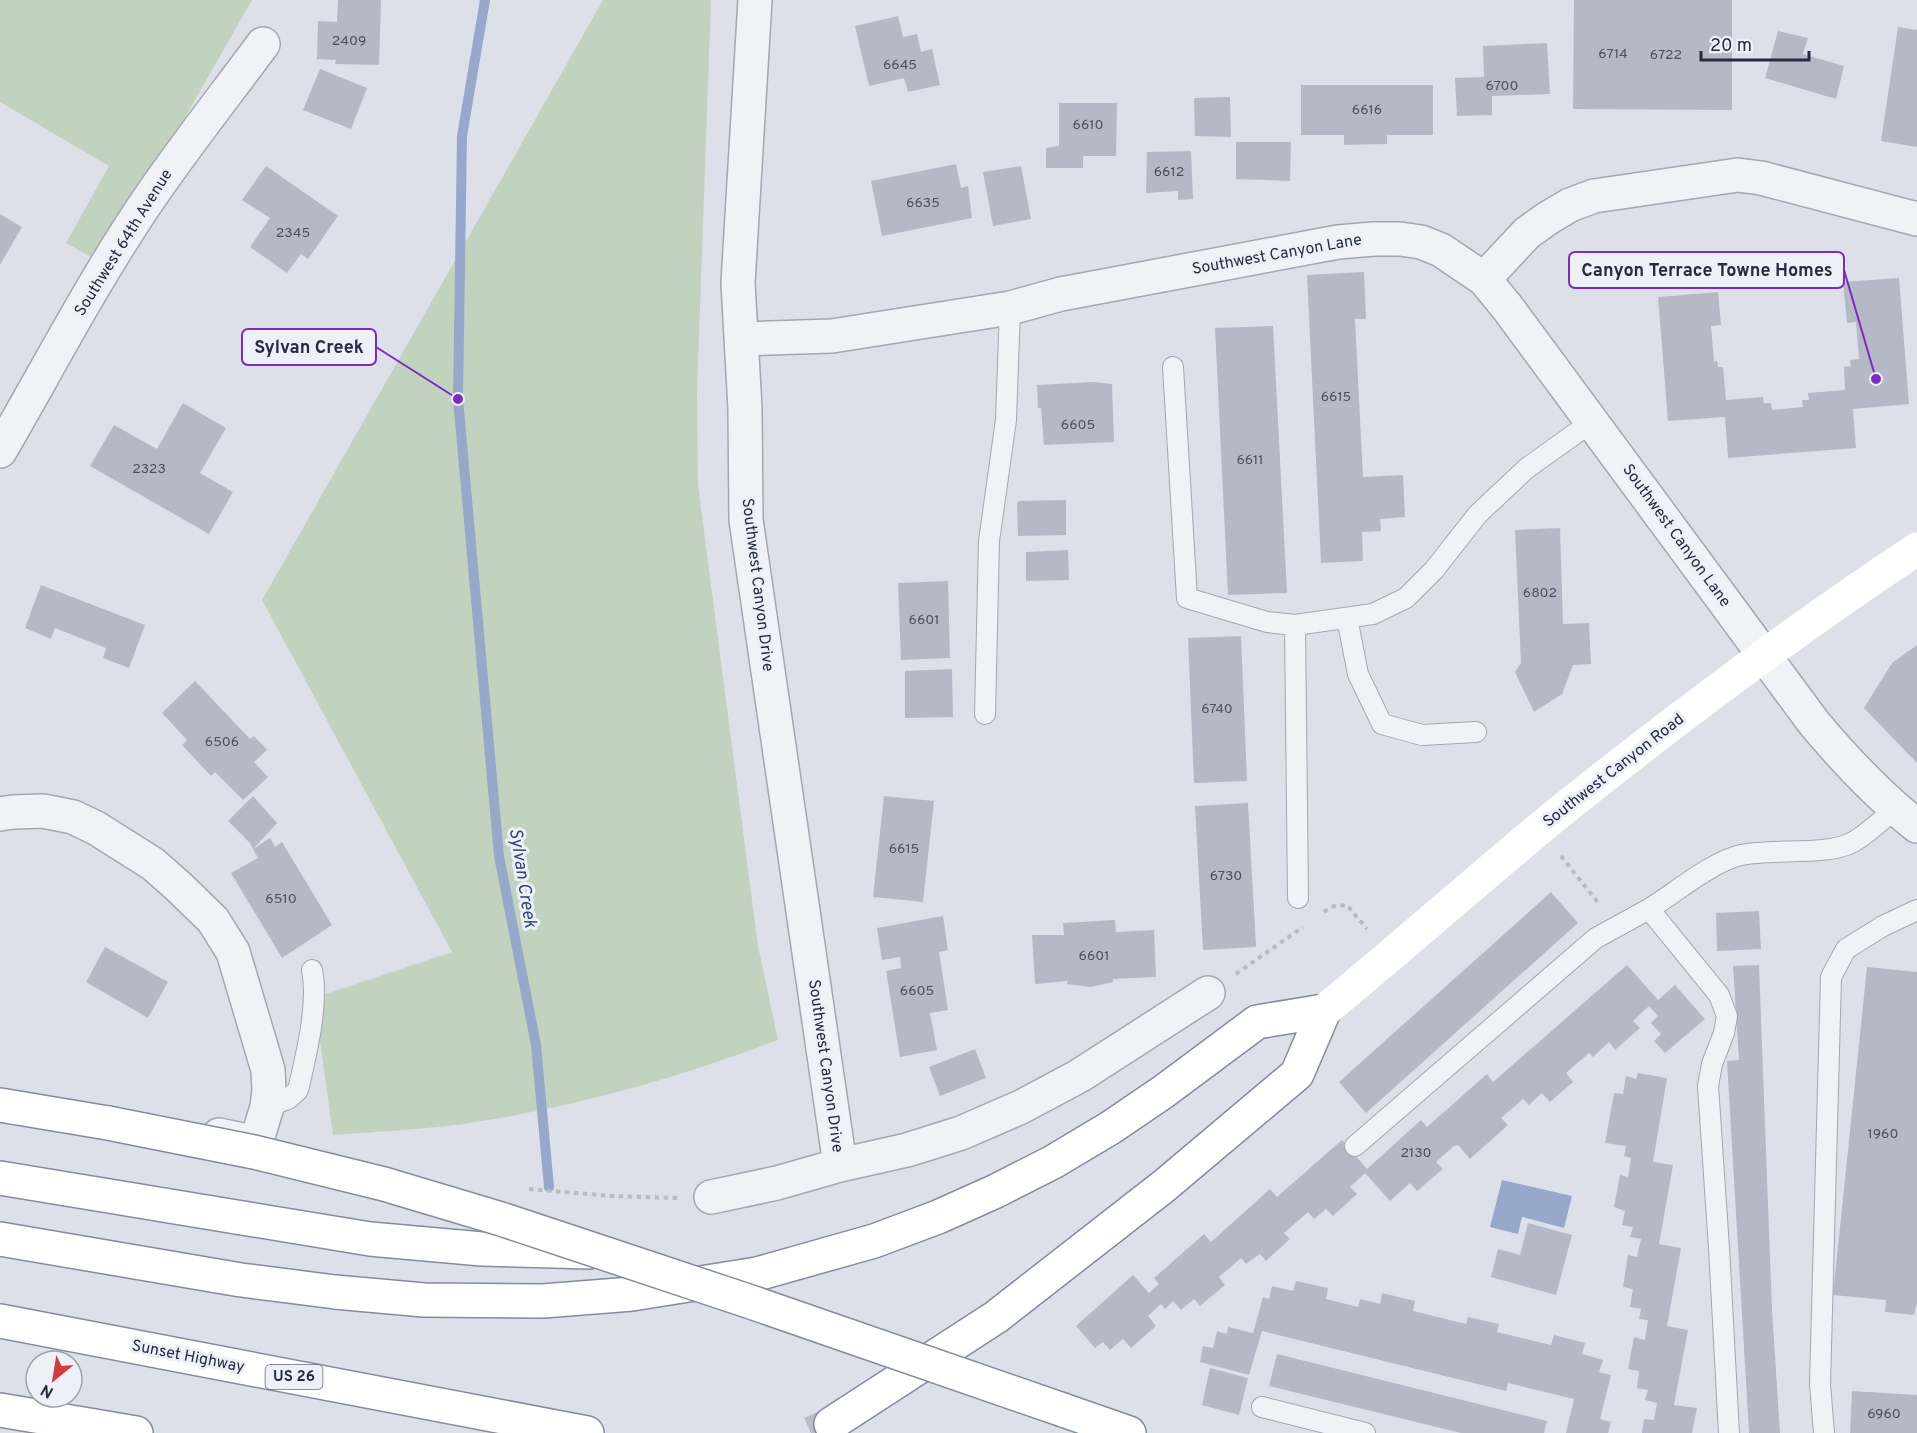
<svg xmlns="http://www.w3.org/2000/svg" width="1917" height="1433" font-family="Overpass,sans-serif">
  <rect width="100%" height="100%" fill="#dee0e9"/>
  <path fill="#c1d3be" d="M0,0H252L102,263L66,243L109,166L0,102Z
    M603,0H711L697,392L698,485L758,946L778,1040C671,1081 561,1111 447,1126C409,1130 371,1132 333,1135L314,998L452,952L262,600Z"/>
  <path fill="#96a9cb" d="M1502,1180L1572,1196L1564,1228L1522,1217L1518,1234L1490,1227Z"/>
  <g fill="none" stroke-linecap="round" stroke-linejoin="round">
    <path stroke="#96a9cb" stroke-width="10" d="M485,0L462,136L458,399L499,856L536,1045L549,1187"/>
  </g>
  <path fill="#b5b9c6" d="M338,0H381L379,65L335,64L336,60L317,59L318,21L337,22Z
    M1574,0H1732V110L1573,109Z
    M898,16L903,37L917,34L921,52L932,49L940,85L908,92L904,78L869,86L855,26Z
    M1898,27L1917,30V147L1881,141Z
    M1778,31L1808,38L1803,54L1844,66L1836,99L1765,78Z
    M1547,43L1550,94L1492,96V115L1457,116L1455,78L1484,77L1483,46Z
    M320,69L367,88L351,129L303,110Z
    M1301,85H1433V135H1387V144L1344,145V135H1301Z
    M1230,97L1231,137L1195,136L1194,98Z
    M1059,103H1117L1116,156H1083V168H1046V148L1059,146Z
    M1236,142H1291L1290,181L1236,179Z
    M1191,151L1193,199L1178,200V191L1146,193L1147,152Z
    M956,164L961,188L968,186L972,218L882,236L871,181Z
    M266,166L338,216L308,259L301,254L287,273L250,247L270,218L242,200Z
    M1021,166L1031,219L993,226L983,172Z
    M0,214L22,227L0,265Z
    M1364,272L1366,319H1355L1363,477L1403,475L1405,517L1380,519L1381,531L1362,532L1363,561L1321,563L1307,275Z
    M1899,278L1909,404L1853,409L1856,448L1728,458L1725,417L1668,421L1658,297L1718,292L1721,325L1711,326L1714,362L1717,361L1718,367H1723L1726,400L1763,397L1764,403H1771L1772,410L1803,407L1802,400H1809L1808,393L1845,390L1844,367L1851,366L1850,360L1859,359L1856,322L1847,323L1843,282Z
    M1273,326L1287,593L1228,595L1215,328Z
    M1094,382L1112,384L1114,442L1044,445L1041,408H1038L1037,385Z
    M183,403L226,428L200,473L233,492L209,534L90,466L114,425L157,449Z
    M1066,500V535L1018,536L1017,503L1019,501Z
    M1560,528L1563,624L1589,623L1591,664L1573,665L1562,694L1534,712L1515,672L1521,663L1515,530Z
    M1068,550L1069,580L1026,581V552Z
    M948,581L950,658L901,660L898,583Z
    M41,585L145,625L129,668L103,658L106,648L55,628L51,639L25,628Z
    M1241,636L1247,781L1194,783L1188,638Z
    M1917,645V763L1864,708L1892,663Z
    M952,669L953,717L905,718V671Z
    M195,681L250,739L254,736L267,750L254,762L268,777L243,800L215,772L211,776L182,745L187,740L162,713Z
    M253,796L277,823L253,849L250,843L228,821Z
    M884,796L934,801L923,902L873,897Z
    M1248,803L1256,947L1203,950L1195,806Z
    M270,838L275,847L282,842L332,925L282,958L231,873L258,858L253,849Z
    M1551,892L1578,923L1366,1113L1339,1082Z
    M1759,911L1761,949L1717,951L1716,913Z
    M943,916L948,950L939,952L948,1010L930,1013L937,1050L900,1057L886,971L901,968L900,957L882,960L877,928Z
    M1115,920L1116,932L1154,930L1156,977L1113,979V982L1091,987L1067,984L1068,981L1035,984L1032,935H1064L1063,923Z
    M105,947L168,982L148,1018L86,982Z
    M1627,965L1658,1000L1675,985L1705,1019L1665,1053L1654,1041L1661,1034L1651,1023L1658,1016L1649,1006L1633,1021L1640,1028L1615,1050L1609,1042L1593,1057L1589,1053L1566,1073L1573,1082L1550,1102L1542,1093L1529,1105L1523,1099L1501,1118L1508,1125L1470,1159L1458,1145L1454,1146L1436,1162L1443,1169L1417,1191L1410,1183L1390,1201L1365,1173L1350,1187L1357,1194L1333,1216L1326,1209L1314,1219L1308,1212L1284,1233L1290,1239L1266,1261L1260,1254L1246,1264L1241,1258L1219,1277L1225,1285L1200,1306L1194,1299L1181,1310L1173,1301L1165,1309L1161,1304L1148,1316L1156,1326L1131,1348L1123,1339L1110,1350L1103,1342L1095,1348L1076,1326L1133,1275L1149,1293L1159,1284L1154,1278L1204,1234L1211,1242L1270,1189L1277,1197L1342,1140L1367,1169L1421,1120L1427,1127L1487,1074L1493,1082Z
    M1759,965L1772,1310L1780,1433H1749L1727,1061L1739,1060L1733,966Z
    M1867,967L1917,972V1303L1914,1315L1885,1312L1886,1300L1833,1295Z
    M975,1049L986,1078L940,1096L929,1067Z
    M1638,1073L1667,1078L1653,1162L1673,1165L1659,1244L1681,1248L1667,1326L1688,1330L1674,1405L1697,1408L1692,1433H1642L1644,1419L1654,1420L1657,1403L1645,1400L1648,1390L1637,1388L1639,1371L1628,1369L1634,1337L1645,1340L1648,1320L1639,1319L1641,1309L1630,1307L1633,1289L1623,1287L1628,1255L1637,1257L1641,1239L1630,1237L1633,1227L1622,1225L1625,1211L1614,1207L1620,1175L1628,1177L1631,1158L1624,1156L1626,1146L1605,1143L1614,1093L1623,1094L1626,1076L1636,1079Z
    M1528,1223L1572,1235L1556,1295L1491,1277L1498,1249L1520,1255Z
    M1296,1281L1328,1288L1326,1299L1358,1307L1360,1299L1380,1304L1382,1293L1415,1301L1413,1311L1466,1324L1468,1317L1499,1324L1497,1332L1551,1345L1554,1335L1585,1343L1582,1354L1603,1360L1599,1372L1611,1375L1600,1419L1611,1422L1608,1433H1566L1574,1399L1508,1383L1506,1391L1262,1331L1249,1375L1200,1362L1203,1346L1213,1348L1217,1331L1227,1334L1228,1327L1253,1333L1263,1297L1269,1299L1272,1286L1293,1291Z
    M1277,1354L1547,1421L1544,1433H1461L1269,1386Z
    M1210,1368L1248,1378L1239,1415L1202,1405Z
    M1852,1391L1917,1395V1433H1850Z"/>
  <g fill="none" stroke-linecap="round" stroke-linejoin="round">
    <path stroke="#b9bcc7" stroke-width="33" stroke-dasharray="33 16" stroke-linecap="butt" d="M811,1433L831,1424"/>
    <g stroke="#a3a6b3" stroke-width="22">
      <path id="lane" d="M1173,367L1187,598L1267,622L1295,625
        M1347,618L1358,674L1382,724L1422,735L1476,732
        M985,714L989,541L1006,420L1010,308
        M1298,898L1295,625L1373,614L1406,598L1434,570L1478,514L1527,468L1593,421
        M267,1107L288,1099L298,1090C306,1056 319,1004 312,970
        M1355,1146L1596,938L1649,909
        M1262,1407L1365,1433
        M1729,1433L1719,1248L1708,1086L1712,1064L1724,1033L1727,1016L1719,995L1649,909C1675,893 1713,861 1741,855C1773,848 1825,856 1851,843C1867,835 1881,820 1895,809
        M1824,1433L1820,1384L1831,977L1846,949L1883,926L1917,910"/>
    </g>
    <g stroke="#a3a6b3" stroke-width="36">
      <path id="street" d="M755,0L738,283L745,409L746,520L840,1165
        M1484,279L1527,233L1548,218L1570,205L1594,196L1738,175L1761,178L1917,219
        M741,339L832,336L1010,308L1061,294L1338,242L1374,239H1400L1421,242L1441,250L1484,279L1507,307L1814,723C1845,760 1879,796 1917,826
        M0,451C47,370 91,285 144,206C181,151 223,98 263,44
        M0,814L13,812L43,811L73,817L96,828L153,864L179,887L213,920L233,952L268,1070L269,1091L267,1107L256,1143L219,1135
        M711,1197L777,1183L840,1165L907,1150L961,1133L1021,1107L1079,1076L1208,993"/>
    </g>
    <g stroke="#848ba0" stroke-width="36">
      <path id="highway" d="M0,1105L108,1123
        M0,1178L370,1239L482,1249L589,1252
        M0,1239L241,1280L335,1292L424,1300L543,1301L632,1294L757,1274L874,1241L938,1217L996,1191L1053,1162L1110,1128L1163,1092L1257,1022L1324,1011
        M0,1321L587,1433
        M0,1410L136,1433
        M1063,1410L1129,1433
        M831,1424L996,1317L1164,1186L1297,1074L1324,1011"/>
    </g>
    <path stroke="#b8bbc4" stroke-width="4" stroke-dasharray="4.5 4.5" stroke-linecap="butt" d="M1561,856L1599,904
      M1324,912L1334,906L1347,905L1367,929
      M1236,974L1303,927
      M529,1189L611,1196L677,1198"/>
    <use href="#lane" stroke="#f1f2f7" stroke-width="20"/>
    <use href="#street" stroke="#f1f2f7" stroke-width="33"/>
    <path stroke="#fff" stroke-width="33" d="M1324,1011C1402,947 1478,879 1556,815C1673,721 1792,632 1917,549"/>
    <use href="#highway" stroke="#fff" stroke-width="33"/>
    <g stroke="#848ba0" stroke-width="36" stroke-linecap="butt">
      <path id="highway-bridge" d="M108,1123L254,1152L384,1184L501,1219L745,1300L1063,1410"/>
    </g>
    <use href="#highway-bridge" stroke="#fff" stroke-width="33"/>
  </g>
  <g text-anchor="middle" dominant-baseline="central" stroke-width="6" stroke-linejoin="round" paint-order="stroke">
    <g font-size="14" fill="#4a4f62">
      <text x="349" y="41">2409</text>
      <text x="1613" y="54">6714</text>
      <text x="1666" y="55">6722</text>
      <text x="900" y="65">6645</text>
      <text x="1502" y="86">6700</text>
      <text x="1367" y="110">6616</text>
      <text x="1088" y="125">6610</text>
      <text x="1169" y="172">6612</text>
      <text x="923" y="203">6635</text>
      <text x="293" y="233">2345</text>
      <text x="1336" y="397">6615</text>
      <text x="1078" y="425">6605</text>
      <text x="1250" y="460">6611</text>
      <text x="149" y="469">2323</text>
      <text x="1540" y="593">6802</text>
      <text x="924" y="620">6601</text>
      <text x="1217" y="709">6740</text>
      <text x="222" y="742">6506</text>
      <text x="904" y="849">6615</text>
      <text x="1226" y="876">6730</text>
      <text x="281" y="899">6510</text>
      <text x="1094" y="956">6601</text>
      <text x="917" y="991">6605</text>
      <text x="1883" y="1134">1960</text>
      <text x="1416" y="1153">2130</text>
      <text x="1884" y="1414">6960</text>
    </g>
    <rect fill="#edf0f6" stroke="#626777" stroke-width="1.5" x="265.5" y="1365" width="57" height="24" rx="4.5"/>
    <g font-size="15" font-weight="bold" fill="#262c40">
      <text x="294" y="1377">US 26</text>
    </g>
    <g font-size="16" fill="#262c40" stroke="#edf0f6">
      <text transform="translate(124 243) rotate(-58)">Southwest 64th Avenue</text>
      <text transform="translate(1277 255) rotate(-10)">Southwest Canyon Lane</text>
      <text transform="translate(1676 536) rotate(54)">Southwest Canyon Lane</text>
      <text transform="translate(757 585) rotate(83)">Southwest Canyon Drive</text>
      <text transform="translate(1614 771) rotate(-38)">Southwest Canyon Road</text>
      <text transform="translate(825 1066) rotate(82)">Southwest Canyon Drive</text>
      <text transform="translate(188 1357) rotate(11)">Sunset Highway</text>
    </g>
    <g font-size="18" font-style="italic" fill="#2d4477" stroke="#edf0f6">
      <text transform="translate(522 878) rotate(81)">Sylvan Creek</text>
    </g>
  </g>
  <path fill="none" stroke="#7b2cbf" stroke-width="2" d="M1876 379L1844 270M458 399L376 347"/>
  <g fill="#7b2cbf" stroke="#edf0f6" stroke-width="2">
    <circle cx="1876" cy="379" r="6"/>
    <circle cx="458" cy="399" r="6"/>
  </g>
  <g fill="#edf0f6" stroke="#7b2cbf" stroke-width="2">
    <rect x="1569" y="252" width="275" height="36" rx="6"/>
    <rect x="242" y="329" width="134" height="36" rx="6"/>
  </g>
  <g font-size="18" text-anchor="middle" font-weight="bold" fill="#262c40">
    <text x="1707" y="276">Canyon Terrace Towne Homes</text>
    <text x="309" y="353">Sylvan Creek</text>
  </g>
  <g transform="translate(54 1379) rotate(210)"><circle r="28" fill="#edf0f6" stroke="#9da2ad" stroke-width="1.5"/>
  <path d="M0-4.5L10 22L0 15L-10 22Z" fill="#d7393b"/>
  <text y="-9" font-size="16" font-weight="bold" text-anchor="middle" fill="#262c40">N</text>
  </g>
  <path d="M1701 51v9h108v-9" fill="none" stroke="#262c40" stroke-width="3"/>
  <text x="1710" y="51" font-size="18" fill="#262c40" stroke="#edf0f6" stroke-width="4.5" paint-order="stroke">20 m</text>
</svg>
